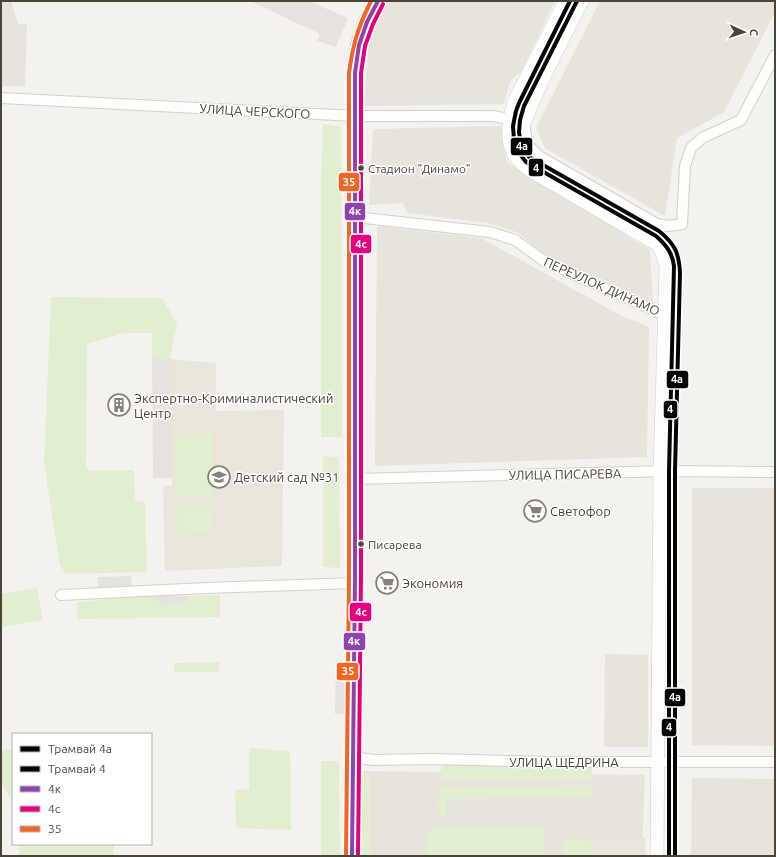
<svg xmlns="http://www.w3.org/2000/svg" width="776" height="857" font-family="Ubuntu,sans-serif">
  <rect width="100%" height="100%" fill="#f4f2ee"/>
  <path fill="#e7e4dc" d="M387,1H555L521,72L510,81L504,104L363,106L370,32Z
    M600,1H775V12L724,112L677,138L665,216L545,148L536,128Z
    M501,126L507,162L650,250L653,302L545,255L519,233L488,223L407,213L403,203L369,205L373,129Z
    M377,226L481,238L622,316L649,327L647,457L375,466Z
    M692,488H775V746L692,745Z
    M605,654L648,655V747H604Z
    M360,771L645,775L642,856H361Z
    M692,778L775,779V856H691Z"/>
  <path fill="#e6e2de" d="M1,1H11L18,24H27L25,86H2L1,102Z"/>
  <path fill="#eae5da" d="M170,359L216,363V411L284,410L282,566L165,571L163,486L172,485Z
    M645,838L646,856H565L564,839Z"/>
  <path fill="#e1eecf" d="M323,124L341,127L342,437H321V183Z
    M51,297L162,298L177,324L170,359L152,358V333H124L87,344L86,467L88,470H134L135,500L145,502L147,572L66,574L60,565L44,463Z
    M212,433L211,496L175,497L174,434Z
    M323,456L339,457L340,568L323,567Z
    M210,504L211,533L178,534L177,505Z
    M37,588L43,620L1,627V594Z
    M153,595L160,605L185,604L190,596L220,595V617L77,619V602Z
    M219,662V672H174V663Z
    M249,748L290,751L291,830L236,828L235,790L249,789Z
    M13,749V811L11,800L1,782V750Z
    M321,761H339L340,856H321Z
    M446,764L592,768L591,780L440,779L441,767Z
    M362,771L370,776V856H362Z
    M591,785L592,798L446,799V817L440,814L438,810L439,787Z
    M437,826H544L545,856H427C423,842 425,834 437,826Z
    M564,839H590L591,856H565Z
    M18,844H114L113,856H20Z"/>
  <path fill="#e6e3df" d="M250,1H309L348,18L336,47L317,41L320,34Z
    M152,358L170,359L172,478H153Z
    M131,576L132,586L98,588V577Z
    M153,595L190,596L185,604L160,605Z
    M345,672V714H335L336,673Z"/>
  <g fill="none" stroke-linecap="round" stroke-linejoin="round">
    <g stroke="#d2d0cb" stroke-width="12">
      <path id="minor" d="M1,98L355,116H493L524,122L527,144L539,156L657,224L668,226L682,224L685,166L691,148L702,138L741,120L775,55
        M355,217L490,232L515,240L544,261L665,315
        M355,479L671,471L775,472
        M61,595L206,588L355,583
        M353,757L373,760L433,759L550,762H775"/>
    </g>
    <g stroke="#d2d0cb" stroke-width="14">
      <path id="tertiary" d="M565,1L514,102C506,131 504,153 531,171L658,245L662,253L666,267L660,471L657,856
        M514,155C529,101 557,51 582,1"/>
    </g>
    <g stroke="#d6cebb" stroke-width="18">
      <path id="primary" d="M352,856L355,576V73L359,45L367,22L378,1"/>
    </g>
    <use href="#minor" stroke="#fdfdfc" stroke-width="10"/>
    <use href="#tertiary" stroke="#fdfdfc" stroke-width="13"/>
    <use href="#primary" stroke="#f2efe6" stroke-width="16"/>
    <g stroke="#fff" stroke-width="7">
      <path id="bus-1" d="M352,856L355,576V73L359,45L367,22L378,1"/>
    </g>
    <g stroke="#fff" stroke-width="7">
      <path id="bus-2" d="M358,856L361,576V73L365,46L373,24L383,4"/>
    </g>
    <g stroke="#fff" stroke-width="7">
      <path id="bus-3" d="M346,856L349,576V73C353,44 358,27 371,1"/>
    </g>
    <use href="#bus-1" stroke="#8e44ad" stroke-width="4"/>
    <use href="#bus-2" stroke="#e5007d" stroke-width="4"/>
    <use href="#bus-3" stroke="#f26522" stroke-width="4"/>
    <g stroke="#fff" stroke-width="7">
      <path id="tram-1" d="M577,1L524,106L520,120L519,132L521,145L529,157L659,231C675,244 679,253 680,273L675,471V856"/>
    </g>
    <g stroke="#fff" stroke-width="7">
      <path id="tram-2" d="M570,1L519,103L516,111L513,126L514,140L519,153L526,162L656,236C666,245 672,252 674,266L669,471V856"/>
    </g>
    <use href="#tram-1" stroke="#050505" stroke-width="4"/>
    <use href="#tram-2" stroke="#050505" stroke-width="4"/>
  </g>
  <defs>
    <g id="building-ring" transform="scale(1.15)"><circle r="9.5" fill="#fff" stroke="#868178" stroke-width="1.5"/><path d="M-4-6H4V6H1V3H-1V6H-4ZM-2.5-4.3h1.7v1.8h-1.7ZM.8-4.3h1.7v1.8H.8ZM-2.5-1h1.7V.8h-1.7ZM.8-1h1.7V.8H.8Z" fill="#868178"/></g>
    <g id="school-ring" transform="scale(1.15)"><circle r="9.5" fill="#fff" stroke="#868178" stroke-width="1.5"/><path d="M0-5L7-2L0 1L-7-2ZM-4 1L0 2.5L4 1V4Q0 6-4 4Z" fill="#868178"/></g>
    <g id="supermarket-ring" transform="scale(1.15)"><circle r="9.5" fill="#fff" stroke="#868178" stroke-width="1.5"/><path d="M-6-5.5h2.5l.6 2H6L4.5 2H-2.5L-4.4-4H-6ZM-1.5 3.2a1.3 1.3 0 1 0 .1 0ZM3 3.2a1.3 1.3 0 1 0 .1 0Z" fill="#868178"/></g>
  </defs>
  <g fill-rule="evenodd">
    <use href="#building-ring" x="119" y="405"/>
    <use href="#school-ring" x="219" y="477"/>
    <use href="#supermarket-ring" x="535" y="511"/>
    <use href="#supermarket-ring" x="387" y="583"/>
  </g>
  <g fill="#4b4439" stroke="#fff" stroke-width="1.5">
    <circle cx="361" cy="168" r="3.5"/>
    <circle cx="361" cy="544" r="3.5"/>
  </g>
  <g text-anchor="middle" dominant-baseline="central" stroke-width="3" stroke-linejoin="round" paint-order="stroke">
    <g font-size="12" fill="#4b4439" stroke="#fff" text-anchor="start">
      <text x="368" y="168">Стадион "Динамо"</text>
      <text x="368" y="544">Писарева</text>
    </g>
    <g font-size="13" fill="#4b4439" stroke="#fff">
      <text transform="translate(255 111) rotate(3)">УЛИЦА ЧЕРСКОГО</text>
      <text transform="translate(602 286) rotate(24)">ПЕРЕУЛОК ДИНАМО</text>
      <text transform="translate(565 474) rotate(-1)">УЛИЦА ПИСАРЕВА</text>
      <text x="564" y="762">УЛИЦА ЩЕДРИНА</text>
    </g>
    <g font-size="13" fill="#4b4439" stroke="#fff" text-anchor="start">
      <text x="134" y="398">Экспертно-Криминалистический<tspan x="134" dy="15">Центр</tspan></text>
      <text x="234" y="477">Детский сад №31</text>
      <text x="550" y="511">Светофор</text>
      <text x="402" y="583">Экономия</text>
    </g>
  </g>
  <g stroke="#fff" stroke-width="1.5">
    <rect x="510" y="137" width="23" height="19" rx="4" fill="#050505"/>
    <rect x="528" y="158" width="16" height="19" rx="4" fill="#050505"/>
    <rect x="338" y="172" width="22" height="20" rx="4" fill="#f26522"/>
    <rect x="344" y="202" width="22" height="19" rx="4" fill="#8e44ad"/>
    <rect x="350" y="234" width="22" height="20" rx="4" fill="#e5007d"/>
    <rect x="666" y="370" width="23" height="19" rx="4" fill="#050505"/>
    <rect x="663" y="400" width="15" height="19" rx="4" fill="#050505"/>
    <rect x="349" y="602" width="23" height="20" rx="4" fill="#e5007d"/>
    <rect x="343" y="632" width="23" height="19" rx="4" fill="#8e44ad"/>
    <rect x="336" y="662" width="23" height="19" rx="4" fill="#f26522"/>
    <rect x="664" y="688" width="22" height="19" rx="4" fill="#050505"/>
    <rect x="661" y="718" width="16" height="19" rx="4" fill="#050505"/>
  </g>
  <g font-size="11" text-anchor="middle" font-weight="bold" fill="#fff">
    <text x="522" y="150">4a</text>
    <text x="536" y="172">4</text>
    <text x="349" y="186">35</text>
    <text x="355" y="215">4к</text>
    <text x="361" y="248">4с</text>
    <text x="677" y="383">4a</text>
    <text x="670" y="413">4</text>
    <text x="361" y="616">4с</text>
    <text x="354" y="645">4к</text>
    <text x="348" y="675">35</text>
    <text x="675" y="701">4a</text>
    <text x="669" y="731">4</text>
  </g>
  <rect width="776" height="857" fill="none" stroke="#4b4439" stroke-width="4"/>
  <rect x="12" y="733" width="140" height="112" fill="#ffffff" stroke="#b7b4b0"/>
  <rect x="20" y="746" width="20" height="6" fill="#050505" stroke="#b7b4b0"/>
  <text x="48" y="753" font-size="12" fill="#4b4439">Трамвай 4a</text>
  <rect x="20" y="766" width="20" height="6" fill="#050505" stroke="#b7b4b0"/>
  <text x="48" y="773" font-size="12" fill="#4b4439">Трамвай 4</text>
  <rect x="20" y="786" width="20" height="6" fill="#8e44ad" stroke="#b7b4b0"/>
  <text x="48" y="793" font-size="12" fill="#4b4439">4к</text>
  <rect x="20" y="806" width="20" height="6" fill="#e5007d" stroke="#b7b4b0"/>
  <text x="48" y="813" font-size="12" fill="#4b4439">4с</text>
  <rect x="20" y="826" width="20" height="6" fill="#f26522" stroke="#b7b4b0"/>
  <text x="48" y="833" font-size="12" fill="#4b4439">35</text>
  <g transform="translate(744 32) rotate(93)" stroke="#ffffff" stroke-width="3" paint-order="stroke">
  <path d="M0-3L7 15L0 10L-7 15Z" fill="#4b4439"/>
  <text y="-6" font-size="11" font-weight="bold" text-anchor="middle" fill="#4b4439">С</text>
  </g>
</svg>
